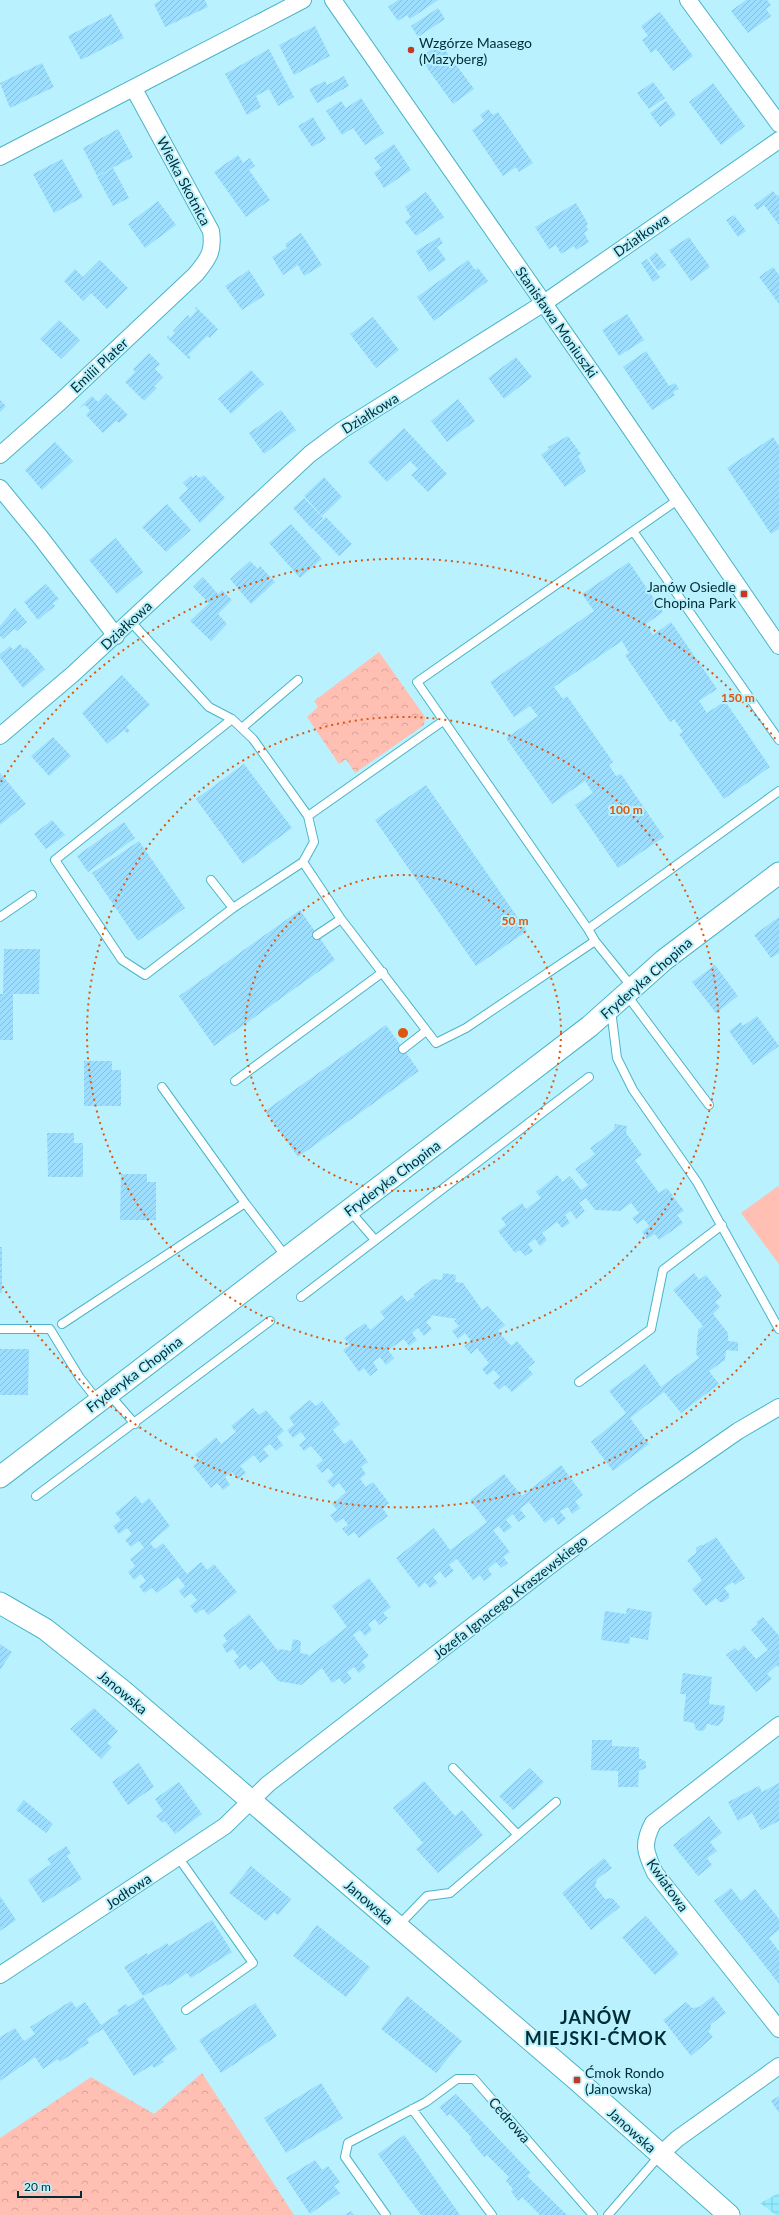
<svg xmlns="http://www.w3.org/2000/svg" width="779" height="2215" font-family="Lato,sans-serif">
  <defs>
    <pattern id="industrial-grid" width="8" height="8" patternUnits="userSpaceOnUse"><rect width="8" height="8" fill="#95ecfe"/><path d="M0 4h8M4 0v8" fill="none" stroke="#7fcbda"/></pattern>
    <pattern id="forest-crowns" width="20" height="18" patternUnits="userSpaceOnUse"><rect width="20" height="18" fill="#ffbfb2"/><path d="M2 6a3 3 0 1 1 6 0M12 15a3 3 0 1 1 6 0" fill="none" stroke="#d9a49a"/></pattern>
    <pattern id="building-hatch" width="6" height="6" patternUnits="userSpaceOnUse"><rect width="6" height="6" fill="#9dddfe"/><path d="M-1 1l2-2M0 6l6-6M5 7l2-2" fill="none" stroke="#85beda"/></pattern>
  </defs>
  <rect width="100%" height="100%" fill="#b9f2fe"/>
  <path fill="url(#industrial-grid)" d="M779,2193V2215H776L760,2203Z"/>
  <path fill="#ffbfb2" d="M778,1186L779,1188V1264L741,1213Z"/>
  <path fill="url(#forest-crowns)" d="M379,652L425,717L424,725L355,773L346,759L339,764L307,717L318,707L314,701Z
    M202,2073L294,2215H0V2138L91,2077L154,2114Z"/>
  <path fill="url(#building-hatch)" d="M161,0H205L208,7L165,27L154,4Z
    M398,0H438L410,19L407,15L398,21L388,7Z
    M746,0H767L771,5L766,9L771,16L748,33L731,11Z
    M438,8L445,19L418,37L411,26Z
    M660,12L693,56L673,71L656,49L651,53L642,40L648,36L641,26Z
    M111,14L124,38L81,60L68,36Z
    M315,26L330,56L294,75L279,45Z
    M440,43L474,89L453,104L420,58Z
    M269,49L294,97L278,106L269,89L256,96L261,107L247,115L225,74Z
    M42,63L54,87L10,108L0,83Z
    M344,76L349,86L317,103L309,89L325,81L327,85Z
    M653,82L665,98L649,109L637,93Z
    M713,83L745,126L721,145L689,102Z
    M361,98L384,133L365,145L353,128L342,135L326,111L341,101L346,108Z
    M666,101L676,115L660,127L650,113Z
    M488,109L493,115L498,112L533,163L519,172L516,167L503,176L472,130L484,121L480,115Z
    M313,117L326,139L312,147L298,126Z
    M118,129L133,157L97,176L83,148Z
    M394,144L411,170L384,188L374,173L381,168L374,158Z
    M238,155L243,163L250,158L255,166L249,170L270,200L246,217L214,172Z
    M62,159L83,197L54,213L33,174Z
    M113,168L129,198L113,206L97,177Z
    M773,191L777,196L779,195V225L764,205L757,210L754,205Z
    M426,192L444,217L416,236L405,222L411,217L405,207Z
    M158,201L176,225L145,248L128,224Z
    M576,203L588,224L586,226L588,230L584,233L589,242L576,250L574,246L561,254L556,245L549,249L535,227Z
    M734,215L746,231L738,237L726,220Z
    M301,233L322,265L304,276L298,265L283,275L272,257L287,248L285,244Z
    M439,237L443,243L437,247L446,260L429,272L416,251Z
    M689,237L710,267L691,281L669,250Z
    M656,252L666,265L658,271L649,258Z
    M647,259L660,277L653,282L641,263Z
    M100,260L128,288L107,309L91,293L83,301L64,281L75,269L83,277Z
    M468,260L475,270L478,268L488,281L434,321L417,297Z
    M773,267L779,275V304L759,277Z
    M249,270L265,295L242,310L225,286Z
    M196,307L218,329L210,338L207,336L188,355L191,358L189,359L167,338L168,335L170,338L175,333L173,331L188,315L190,318L197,310L195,308Z
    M627,314L644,340L619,356L602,330Z
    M373,317L399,350L376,368L350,334Z
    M59,320L80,340L61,359L40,339Z
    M646,351L669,386L675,383L679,389L673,392L675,395L652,410L623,367Z
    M149,353L160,364L155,369L163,377L154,386L157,388L144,401L125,382L135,372L133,369Z
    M516,357L532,377L504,399L488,378Z
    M251,370L264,384L231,414L218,399Z
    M106,393L128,415L119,423L116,421L103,433L86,415L90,410L85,405L79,408L92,396L98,402Z
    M458,399L475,421L447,442L431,421Z
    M0,400L6,406L0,412Z
    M281,410L296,430L264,454L249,433Z
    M404,428L447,474L428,492L411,475L418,469L410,461L387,482L368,462Z
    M568,436L581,454L578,456L586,471L565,487L541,455L549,449L548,447Z
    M773,437L779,446V529L771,534L727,468Z
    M55,442L73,461L42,490L25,470Z
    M196,475L200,478L204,475L225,498L200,523L179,498L188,489L183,483L191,476L193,478Z
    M324,477L342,497L322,516L304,496Z
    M304,498L323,518L312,529L293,508Z
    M167,504L191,530L166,552L142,527Z
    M326,517L352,544L339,556L313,529Z
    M291,524L322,559L300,578L269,543Z
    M116,538L143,572L117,594L89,560Z
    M250,561L258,569L260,566L275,582L251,604L230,579Z
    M629,562L663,612L646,624L653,635L671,622L717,689L699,701L707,713L725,701L770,767L724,799L679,734L683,732L674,719L670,722L625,655L629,653L622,641L554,687L563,699L567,696L613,762L609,765L616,776L621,774L664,837L618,868L575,805L593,793L585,781L552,804L506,738L538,716L530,706L514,717L490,682L594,611L582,594Z
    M203,577L218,594L222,590L232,600L218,614L227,624L211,641L190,621L209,603L193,587Z
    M46,584L59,599L53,603L55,606L38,620L24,602Z
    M15,608L27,622L17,631L14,629L3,639L0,636V626Z
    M20,644L24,649L26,647L45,669L23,688L0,658V654L10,646L13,650Z
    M122,675L150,705L126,727L130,731L127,733L124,730L107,744L82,713Z
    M53,737L71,756L49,776L31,756Z
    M244,764L292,828L243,864L196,799Z
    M0,773L26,804L0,825Z
    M426,785L527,931L476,966L375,820Z
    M52,820L65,835L46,849L34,834Z
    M124,822L135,838L88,872L77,856Z
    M139,841L185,908L138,941L92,873Z
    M300,910L335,960L214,1046L179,996Z
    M779,917V953L771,958L754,935Z
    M4,949H40L39,994H13V1040H0V994H3Z
    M715,965L738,996L716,1013L692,982Z
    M757,1016L779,1046L753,1065L729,1031L741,1022L743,1026Z
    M386,1025L419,1071L298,1157L265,1111Z
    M84,1061H112V1070H121V1106H84Z
    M615,1124L627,1126L626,1133L642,1155L635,1160L659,1193L667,1188L684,1211L677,1215L683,1223L659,1240L655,1234L647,1239L642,1232L649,1226L644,1219L637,1224L632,1218L639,1213L631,1203L620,1211L595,1210L586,1198L579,1203L585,1211L576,1219L571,1211L565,1215L570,1223L562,1228L557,1222L542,1233L547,1240L540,1246L535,1239L528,1244L533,1251L525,1256L520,1250L515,1253L498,1231L506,1225L501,1218L522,1203L526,1209L541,1198L536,1192L557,1175L563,1182L570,1176L581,1190L588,1185L575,1169L595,1154L590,1148L614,1130Z
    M47,1133H74V1143H83V1177H48Z
    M121,1174H147V1182H156V1220H120Z
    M0,1247H2V1293H0Z
    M443,1273L456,1275L455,1282L463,1283L482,1310L488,1306L505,1325L498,1331L511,1346L517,1341L535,1362L528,1368L533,1374L512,1392L505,1385L499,1390L493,1383L500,1377L494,1370L487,1375L482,1369L489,1363L477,1348L471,1354L464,1346L471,1341L465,1333L458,1339L452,1331L459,1326L454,1321L457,1319L430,1315L432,1317L426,1322L432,1329L424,1336L418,1328L412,1333L417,1340L409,1346L404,1339L388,1350L394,1358L386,1365L380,1357L373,1362L378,1370L370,1376L364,1368L359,1372L343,1350L350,1345L344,1338L365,1323L370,1330L385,1318L380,1312L402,1295L407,1302L415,1296L413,1294L433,1279L442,1280Z
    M694,1273L699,1280L706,1275L722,1296L715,1302L720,1307L713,1314L728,1333V1341L738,1342V1351L726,1350L725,1360L709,1371L719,1384L681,1413L664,1392L630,1418L649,1444L613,1471L591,1442L626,1413L609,1391L645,1364L661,1387L699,1358L696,1354L698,1330L703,1326L673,1290Z
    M0,1349H29L28,1395H0Z
    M310,1400L316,1406L322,1401L340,1424L333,1430L344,1444L351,1439L368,1462L361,1467L366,1474L360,1479L366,1487L373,1482L389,1503L383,1509L388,1516L359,1538L354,1532L348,1536L342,1529L348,1525L343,1518L336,1523L330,1515L337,1510L332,1504L346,1492L339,1483L333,1488L327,1481L334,1475L328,1468L322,1473L316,1466L323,1460L311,1446L304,1451L299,1445L306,1439L301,1432L293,1438L287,1430L294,1425L289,1417Z
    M253,1408L259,1415L266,1410L284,1431L277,1437L283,1445L276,1451L270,1444L263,1449L269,1456L260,1463L254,1455L240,1466L246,1473L238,1479L232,1472L225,1477L230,1485L223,1490L217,1483L211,1488L193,1466L200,1460L195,1455L216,1437L221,1444L236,1432L231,1426Z
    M561,1465L583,1495L575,1501L580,1508L572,1514L568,1507L560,1511L566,1519L558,1525L553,1517L545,1523L529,1502L520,1509L526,1517L518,1522L513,1514L506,1520L512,1527L504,1533L499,1526L493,1530L510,1552L503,1557L508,1563L501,1568L496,1562L488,1569L492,1575L484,1581L480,1575L473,1580L457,1559L449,1565L454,1571L445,1578L440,1571L433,1577L438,1583L430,1588L425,1582L419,1588L396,1558L434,1528L450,1550L487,1522L470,1500L504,1474L522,1496Z
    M136,1496L142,1504L149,1498L170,1526L150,1543L155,1549L163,1543L187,1574L201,1562L207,1570L214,1564L237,1592L208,1615L203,1609L196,1614L190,1606L197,1600L191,1593L184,1598L179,1591L185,1586L178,1577L157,1593L152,1588L144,1593L139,1586L146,1581L141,1574L134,1580L128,1572L135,1566L130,1559L144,1548L139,1541L131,1547L125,1540L132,1534L127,1528L119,1534L113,1526L121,1520L115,1513Z
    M716,1537L745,1578L735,1585L733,1582L724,1588L729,1594V1598L723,1602H719L716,1598L706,1606L692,1589L702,1580L687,1560L696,1553V1548L700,1545H704Z
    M369,1578L391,1607L383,1613L388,1618L379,1625L375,1619L368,1624L372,1630L365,1636L360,1630L353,1635L369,1656L362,1661L366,1667L359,1673L354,1667L347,1672L352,1679L344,1684L339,1678L332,1683L322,1668L301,1685L278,1681L262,1661L250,1670L245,1664L239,1669L234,1661L239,1657L233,1649L227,1653L222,1645L227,1641L223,1635L249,1614L278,1651L280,1649L291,1651L293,1639L301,1641L300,1653L307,1654L309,1656L347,1627L332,1606Z
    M627,1608L652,1612L648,1640L630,1637L629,1644L601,1640L605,1611L626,1614Z
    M763,1617L779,1636V1668L777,1665L767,1674L772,1679L756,1692L726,1655L735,1648L738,1651L744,1645L756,1659L768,1650L751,1630L758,1624L756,1622Z
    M0,1644L12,1652L0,1670Z
    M683,1673L712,1677L709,1704L725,1706L723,1721L718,1726L707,1724L706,1728L703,1731L696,1730L694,1723L683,1721L686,1694H680Z
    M94,1708L118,1731L107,1743L112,1747L101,1759L70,1729Z
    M592,1740H612V1746L639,1747V1758L646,1762V1768L639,1771L638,1787H618V1771L591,1770Z
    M139,1763L154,1787L128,1805L112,1782Z
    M530,1768L544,1782L513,1810L499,1796Z
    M424,1781L455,1816L462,1810L483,1835L438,1873L416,1849L423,1843L393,1808Z
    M179,1782L202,1814L175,1834L165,1821L162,1823L156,1816L163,1811L155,1799Z
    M779,1783V1821L761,1830L752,1813L738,1821L728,1802L759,1786L762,1792Z
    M24,1800L53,1824L46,1833L16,1810Z
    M709,1816L722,1833L710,1842L717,1851L707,1858L712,1865L698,1876L673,1845Z
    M66,1846L71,1853L67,1856L82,1879L43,1903L28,1880L51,1864L47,1859Z
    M604,1858L612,1868L597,1879L595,1886L605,1899L612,1898L620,1907L591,1930L562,1893Z
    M251,1866L291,1899L278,1915L274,1912L266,1921L229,1893Z
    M731,1888L741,1901L755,1889L779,1919V1930L769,1938L779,1951V1984L714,1901Z
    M0,1896L16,1920L0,1931Z
    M646,1916L679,1954L655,1975L622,1937Z
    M212,1920L232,1952L191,1978L187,1973L167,1986L166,1984L143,1996L124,1967L147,1953L148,1955L167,1943L169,1946Z
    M317,1925L370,1967L346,1997L293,1956Z
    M407,1996L462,2041L436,2073L381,2029Z
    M713,1996L726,2013L711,2024L710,2030L708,2031L713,2037L691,2056L663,2020L686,2002L692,2008L699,2007Z
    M143,1997L177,2049L162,2059L164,2062L154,2068L152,2065L134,2076L103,2029L87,2039L89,2043L60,2062L58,2059L43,2069L35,2057L0,2081V2037L15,2028L24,2041L35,2034L30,2027L71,2001L76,2008L85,2002L101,2025L119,2013L117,2010L126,2004L128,2007Z
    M255,2003L277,2036L221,2073L199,2040Z
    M321,2083L343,2118L286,2153L264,2118Z
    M456,2094L531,2173L527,2176L567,2215H540L522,2197L518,2201L511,2191L513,2189L506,2181L509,2177L487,2155L484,2157L470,2140L472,2138L450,2114L447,2116L439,2107Z
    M779,2096V2113L771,2101Z
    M404,2135L417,2153L460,2215H421L401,2188L378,2154Z
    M315,2160L322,2170L328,2166L340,2182L334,2186L340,2193L310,2214L286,2178Z
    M351,2211L354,2215H345Z"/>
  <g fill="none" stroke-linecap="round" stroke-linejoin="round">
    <g stroke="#4bb4c7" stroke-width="10">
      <path id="service" d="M679,499L417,682L588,929L779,791
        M633,531L779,740
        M131,622L209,707L232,719
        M243,727L298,680
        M308,816L253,739L232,719L55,860L122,960L145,975L233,908L303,862L314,842L308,816L443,721
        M303,862L341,919L436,1043L466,1028L595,941L588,929
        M211,880L233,908
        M0,917L32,895
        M317,935L341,919
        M595,941L632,987
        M626,994L709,1105
        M611,1010L617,1058L633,1090L697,1182L779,1329
        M403,1049L426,1031
        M235,1081L383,972
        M245,1203L287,1258
        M350,1211L375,1240
        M301,1297L589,1077
        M62,1324L245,1203L162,1087
        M0,1329H50L80,1378L98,1401
        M579,1382L651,1329L663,1270L722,1225
        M109,1394L135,1424
        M36,1496L270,1321
        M453,1768L518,1835
        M178,1857L253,1963L186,2010
        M398,1926L427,1896L450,1893L556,1802
        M412,2109L492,2215
        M386,2215L345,2157L348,2143L426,2102L457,2079H474L593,2215
        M608,2215L660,2155"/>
    </g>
    <g stroke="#4bb4c7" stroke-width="18">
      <path id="minor" d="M333,0L602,387L779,646
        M688,0L779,124
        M0,157L303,0
        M0,455L60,402L196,274C209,258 214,251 211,231L134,89
        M0,488L41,538L116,636
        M0,736L73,674L310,454L342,430L544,303L779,140
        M779,1725L653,1823C642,1844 645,1852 655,1873L779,2029
        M0,1975L225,1826L268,1784L560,1558L643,1497L738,1431L779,1407
        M660,2155L677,2139L779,2066"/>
    </g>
    <g stroke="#4bb4c7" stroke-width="23">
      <path id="tertiary" d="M0,1477L590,1026L664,960L779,873
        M0,1603L45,1629L123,1691L577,2080L729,2215"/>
    </g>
    <use href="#service" stroke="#fff" stroke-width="8"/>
    <use href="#minor" stroke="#fff" stroke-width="16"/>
    <use href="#tertiary" stroke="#fff" stroke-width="21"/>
  </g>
  <g fill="none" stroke="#dc570e" stroke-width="2" stroke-dasharray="2 4">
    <circle cx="403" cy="1033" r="158"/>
    <circle cx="403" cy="1033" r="316"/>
    <path d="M777 1325A474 474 0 0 1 1 1284M1 782A474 474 0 0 1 777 741"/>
  </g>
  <g fill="#c43922" stroke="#b9f2fe" stroke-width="1.5">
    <circle cx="411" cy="50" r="4"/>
    <rect x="740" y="590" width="8" height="8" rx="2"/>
    <rect x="573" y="2076" width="8" height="8" rx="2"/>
  </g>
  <g text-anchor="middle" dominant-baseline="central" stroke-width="4" stroke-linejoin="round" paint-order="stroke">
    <g font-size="14" fill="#002d35" stroke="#b9f2fe" text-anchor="start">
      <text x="419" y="42">Wzgórze Maasego<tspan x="419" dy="16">(Mazyberg)</tspan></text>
      <text x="736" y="586" text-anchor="end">Janów Osiedle<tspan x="736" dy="16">Chopina Park</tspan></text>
      <text x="585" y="2072">Ćmok Rondo<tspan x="585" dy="16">(Janowska)</tspan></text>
    </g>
    <g font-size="14" fill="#002d35" stroke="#b9f2fe">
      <text transform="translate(184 181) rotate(62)">Wielka Skotnica</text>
      <text transform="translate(641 235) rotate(-35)">Działkowa</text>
      <text transform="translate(557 322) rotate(55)">Stanisława Moniuszki</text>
      <text transform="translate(99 365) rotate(-43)">Emilii Plater</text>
      <text transform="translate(370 413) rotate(-32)">Działkowa</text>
      <text transform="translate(126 625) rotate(-43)">Działkowa</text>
      <text transform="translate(646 978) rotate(-41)">Fryderyka Chopina</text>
      <text transform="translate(392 1178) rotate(-37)">Fryderyka Chopina</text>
      <text transform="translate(134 1374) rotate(-37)">Fryderyka Chopina</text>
      <text transform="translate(510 1597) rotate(-38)">Józefa Ignacego Kraszewskiego</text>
      <text transform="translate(123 1692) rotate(40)">Janowska</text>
      <text transform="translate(668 1885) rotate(55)">Kwiatowa</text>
      <text transform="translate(128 1891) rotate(-34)">Jodłowa</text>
      <text transform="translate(369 1902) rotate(41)">Janowska</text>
      <text transform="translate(510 2120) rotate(49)">Cedrowa</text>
      <text transform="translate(632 2130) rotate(42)">Janowska</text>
    </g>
    <g font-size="18" font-weight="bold" letter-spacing="1" fill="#002d35" stroke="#b9f2fe">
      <text x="596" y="2017">JANÓW<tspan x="596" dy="21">MIEJSKI-ĆMOK</tspan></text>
    </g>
  </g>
  <circle cx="403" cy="1033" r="6" fill="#dc570e" stroke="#b9f2fe" stroke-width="2"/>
  <g font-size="12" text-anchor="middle" font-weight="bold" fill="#dc570e" stroke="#b9f2fe" stroke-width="4" stroke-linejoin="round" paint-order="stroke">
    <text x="738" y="702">150 m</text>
    <text x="626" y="814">100 m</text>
    <text x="515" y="925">50 m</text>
  </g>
  <path d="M18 2191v6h63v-6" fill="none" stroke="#002d35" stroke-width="2"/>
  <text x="24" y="2191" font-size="12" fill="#002d35" stroke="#b9f2fe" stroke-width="3" paint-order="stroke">20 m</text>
</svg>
